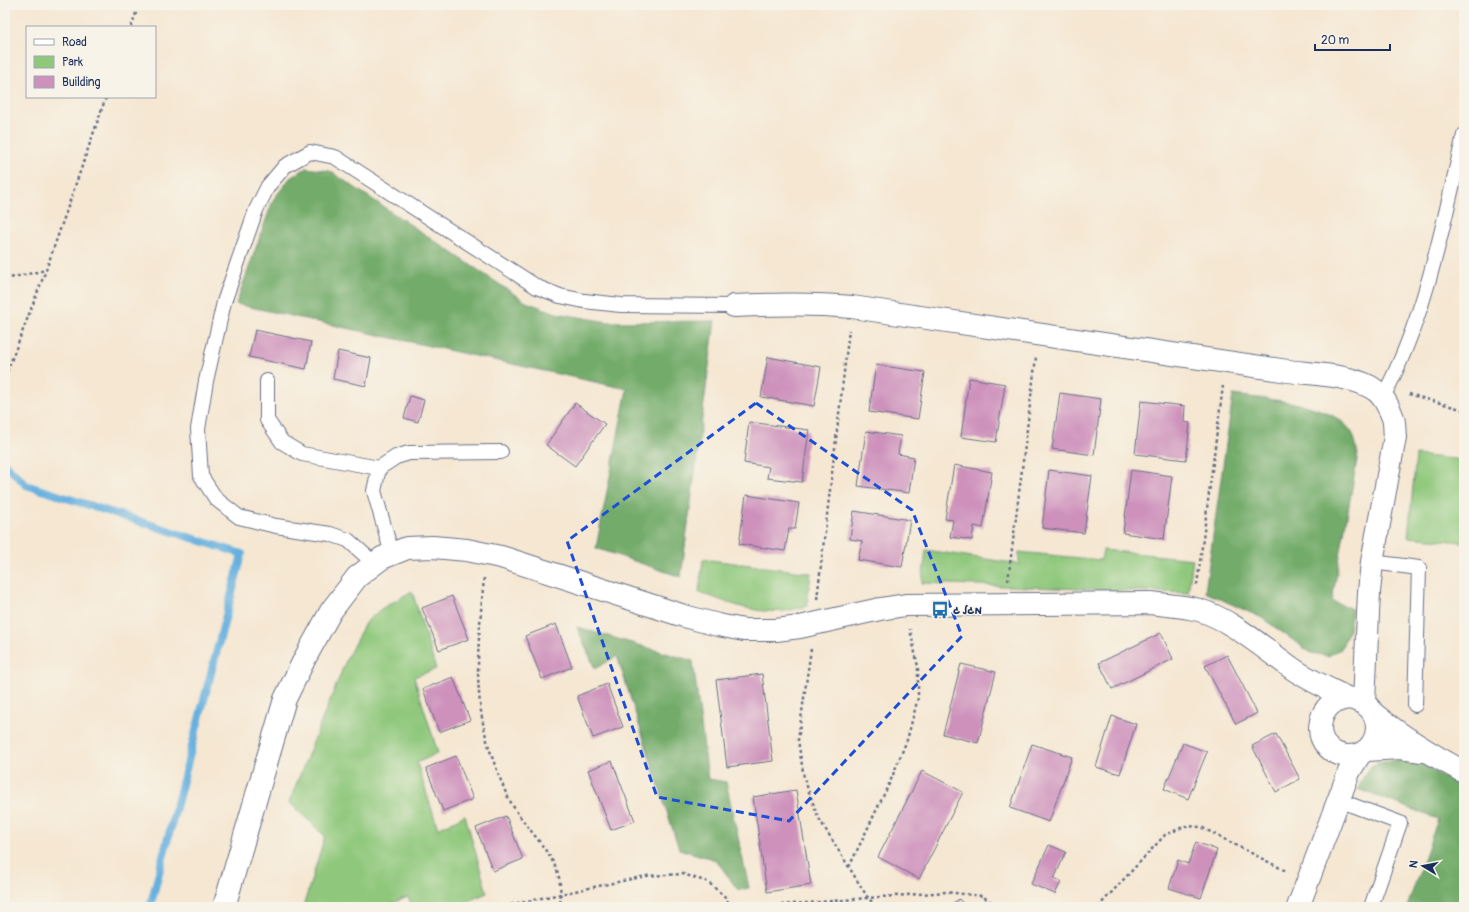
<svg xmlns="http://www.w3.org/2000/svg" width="1469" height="912" font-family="Pangolin,'Playpen Sans Hebrew',sans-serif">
  <rect width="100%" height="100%" fill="#f7f3e8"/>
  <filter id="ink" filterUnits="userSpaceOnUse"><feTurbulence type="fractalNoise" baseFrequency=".025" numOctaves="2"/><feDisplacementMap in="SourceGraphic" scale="8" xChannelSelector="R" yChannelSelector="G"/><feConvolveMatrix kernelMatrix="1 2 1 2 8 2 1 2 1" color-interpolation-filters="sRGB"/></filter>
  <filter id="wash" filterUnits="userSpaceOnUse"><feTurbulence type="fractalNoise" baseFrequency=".012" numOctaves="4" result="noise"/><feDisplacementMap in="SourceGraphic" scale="16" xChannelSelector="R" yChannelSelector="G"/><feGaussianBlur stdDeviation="0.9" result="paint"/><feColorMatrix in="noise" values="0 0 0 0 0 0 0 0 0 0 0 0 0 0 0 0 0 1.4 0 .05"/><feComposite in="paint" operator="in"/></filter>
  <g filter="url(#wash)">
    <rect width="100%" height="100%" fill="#f5e7d2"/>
    <path fill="#8fc87b" stroke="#557c6c" d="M1416,455L1464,460V542L1408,537Z
      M926,550L1019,564V552L1101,560L1103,550L1193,559L1188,593L922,583Z
      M703,559L811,573L807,606C799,607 791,611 783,611C754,614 725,602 699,592Z
      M412,591L436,669L414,677L438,753L417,763L438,829L465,815L487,893L454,907H413L408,897L382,907H303L325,836L289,802L347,658L365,623L381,609Z"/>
    <path fill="#73ac6b" stroke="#476e64" d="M306,168L330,171L526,302L556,313L608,322L715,321L681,577L596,548L627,389L236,304L273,200L290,178Z
      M1233,395C1268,400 1329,401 1351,431C1355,436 1356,448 1358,454L1332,601L1352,609L1349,630L1341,649L1328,656L1311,653L1262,618L1205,592Z
      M577,627L693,661L708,779L726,782L749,888L738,890L716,860L679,849L617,656L595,669Z
      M1395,760L1418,762L1464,788V907H1407L1438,819L1358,789C1369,764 1368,764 1395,760Z"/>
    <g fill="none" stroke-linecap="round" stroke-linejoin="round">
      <path stroke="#66b0de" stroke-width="8" d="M5,464L26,485L242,554L150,907"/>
    </g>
    <g id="blocks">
      <path fill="#cd91bc" d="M255,330L311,342L306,369L249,357Z
        M338,351L371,358L366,386L333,379Z
        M768,357L821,367L814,406L761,397Z
        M876,365L925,372L918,419L869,412Z
        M969,378L1005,384L996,442L961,437Z
        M1060,393L1101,399L1094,455L1052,449Z
        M410,396L424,400L418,422L404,418Z
        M1141,401L1185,406L1184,422L1190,423L1186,460L1135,454Z
        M575,403L605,424L575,466L546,445Z
        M749,422L809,430L802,482L767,478L769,467L744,463Z
        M866,431L901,436L898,454L914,457L909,493L858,486Z
        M954,465L992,472L983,528L974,526L972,540L950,537L953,520L945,519Z
        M1049,470L1092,476L1084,533L1042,528Z
        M1131,470L1172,476L1164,539L1123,533Z
        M746,495L799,503L795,529H789L785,551L739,544Z
        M854,511L910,520L902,567L858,560L862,541L850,539Z
        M452,596L469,639L439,650L422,608Z
        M556,624L572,667L542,679L525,636Z
        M1161,633L1173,659L1112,689L1099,663Z
        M1227,655L1257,713L1236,724L1205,666Z
        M961,664L996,672L978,743L943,734Z
        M762,674L773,761L727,767L716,680Z
        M453,677L470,720L439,732L423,689Z
        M607,684L623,727L593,738L577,696Z
        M1112,716L1136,724L1120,774L1096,767Z
        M1276,734L1300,779L1276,792L1252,746Z
        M1183,743L1207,752L1188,799L1164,789Z
        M1032,744L1072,757L1049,822L1010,808Z
        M456,756L473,799L443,811L426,768Z
        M612,761L635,821L611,830L588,770Z
        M922,771L963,792L919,879L878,857Z
        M796,790L811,885L767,892L753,797Z
        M506,816L523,859L493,871L476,828Z
        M1196,842L1217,850L1201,898L1169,888L1178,860L1188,864Z
        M1049,845L1066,852L1054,879L1061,882L1055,894L1031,884Z
        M959,899L966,907H949Z"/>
    </g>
  </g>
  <g filter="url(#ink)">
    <use href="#blocks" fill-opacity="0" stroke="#676f87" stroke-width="1"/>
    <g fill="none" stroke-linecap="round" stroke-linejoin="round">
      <g stroke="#676f87" stroke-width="16">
        <path id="service" d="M267,381V420L282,442L302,454L379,468
          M1382,399C1426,317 1443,225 1464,135
          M392,554L374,491L379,468L396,457L409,453L501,452
          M1372,562L1419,568L1415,705
          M375,564L348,540L330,534L276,526L239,517L216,499L201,476L198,429L206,381L224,302L256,210L268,186L285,166L310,152L335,157L537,287L560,296L584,301L621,305L734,306
          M1338,800L1400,823L1371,907"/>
      </g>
      <g stroke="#676f87" stroke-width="24">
        <path id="minor" d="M734,306C775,304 811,303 852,307L1288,371C1312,374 1355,375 1375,390C1383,395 1390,409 1393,418C1395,424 1394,431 1395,437L1372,562L1369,592L1364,703
          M1374,714C1402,737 1432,755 1464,772
          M1367,750L1400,748L1422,751
          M224,907L285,699L305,658L331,611L357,577L382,558L407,548L433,547L467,550L486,554L501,557L684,616L718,625L744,630H776L800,627L880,609L906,605L1150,603C1166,605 1184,606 1199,610C1231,619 1266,650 1293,669C1309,680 1329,689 1347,698C1390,702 1384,758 1346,756C1339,755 1331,751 1327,746C1316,735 1319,715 1330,705C1335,701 1341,700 1347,698
          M1298,907L1349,772L1360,754"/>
      </g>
      <path stroke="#676f87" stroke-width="2.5" stroke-dasharray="3 3" stroke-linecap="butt" d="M131,27L139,5
        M5,279L46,270
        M5,377L46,270L106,97
        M1409,394L1464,410
        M484,578C478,646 470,704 497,770C501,781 506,795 513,806C526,827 545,845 556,868C561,879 561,895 560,907
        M1008,581L1036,357
        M1197,585L1223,386
        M817,599L849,330
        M811,649L798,740L804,778L818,817L868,898L946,892L982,896L999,907
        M849,867L890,782L907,740L918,698V667L910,629
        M499,907L646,876L683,874L708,882L725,897L731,907
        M757,907L868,898L877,907
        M829,907V901
        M1098,907L1165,835L1185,826L1201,827L1286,871"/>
      <use href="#service" stroke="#fff" stroke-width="14"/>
      <use href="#minor" stroke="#fff" stroke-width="22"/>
    </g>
  </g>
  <path fill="none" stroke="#1d4ed8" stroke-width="3" stroke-dasharray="8 5" stroke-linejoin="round" d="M756,403L912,510L962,636L789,821L657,797L567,541Z"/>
  <defs>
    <g id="bus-bare" transform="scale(1.38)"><path d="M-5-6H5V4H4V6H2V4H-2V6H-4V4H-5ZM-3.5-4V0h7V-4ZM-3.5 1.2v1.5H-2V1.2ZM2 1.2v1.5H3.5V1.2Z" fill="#1f6fb2" stroke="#f7f3e8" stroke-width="2.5" paint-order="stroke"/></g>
  </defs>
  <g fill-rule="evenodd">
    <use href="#bus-bare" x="940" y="610"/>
  </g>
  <g text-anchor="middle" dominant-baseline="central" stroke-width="3" stroke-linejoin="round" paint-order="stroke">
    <g font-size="11" font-weight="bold" fill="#1b2f5e" stroke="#f7f3e8" text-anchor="start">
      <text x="953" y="610">מגל ג</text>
    </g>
  </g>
  <rect width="1469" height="912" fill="none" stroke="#f7f3e8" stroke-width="20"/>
  <rect x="26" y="26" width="130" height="72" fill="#f7f3e8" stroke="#9fa5b1"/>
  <rect x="34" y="39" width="20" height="6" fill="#ffffff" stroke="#9fa5b1"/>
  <text x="62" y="46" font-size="12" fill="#1b2f5e">Road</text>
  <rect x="34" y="56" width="20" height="12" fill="#8fc87b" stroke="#9fa5b1"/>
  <text x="62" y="66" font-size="12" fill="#1b2f5e">Park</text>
  <rect x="34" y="76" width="20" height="12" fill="#cd91bc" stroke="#9fa5b1"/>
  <text x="62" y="86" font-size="12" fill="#1b2f5e">Building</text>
  <g transform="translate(1423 866) rotate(280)" stroke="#f7f3e8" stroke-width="3" paint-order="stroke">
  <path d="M0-3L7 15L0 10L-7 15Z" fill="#1b2f5e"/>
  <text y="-6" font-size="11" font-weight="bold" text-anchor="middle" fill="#1b2f5e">N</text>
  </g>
  <path d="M1315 44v6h75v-6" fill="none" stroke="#1b2f5e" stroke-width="2"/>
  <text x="1321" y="44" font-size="12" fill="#1b2f5e" stroke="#f7f3e8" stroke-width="3" paint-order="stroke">20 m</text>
</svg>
